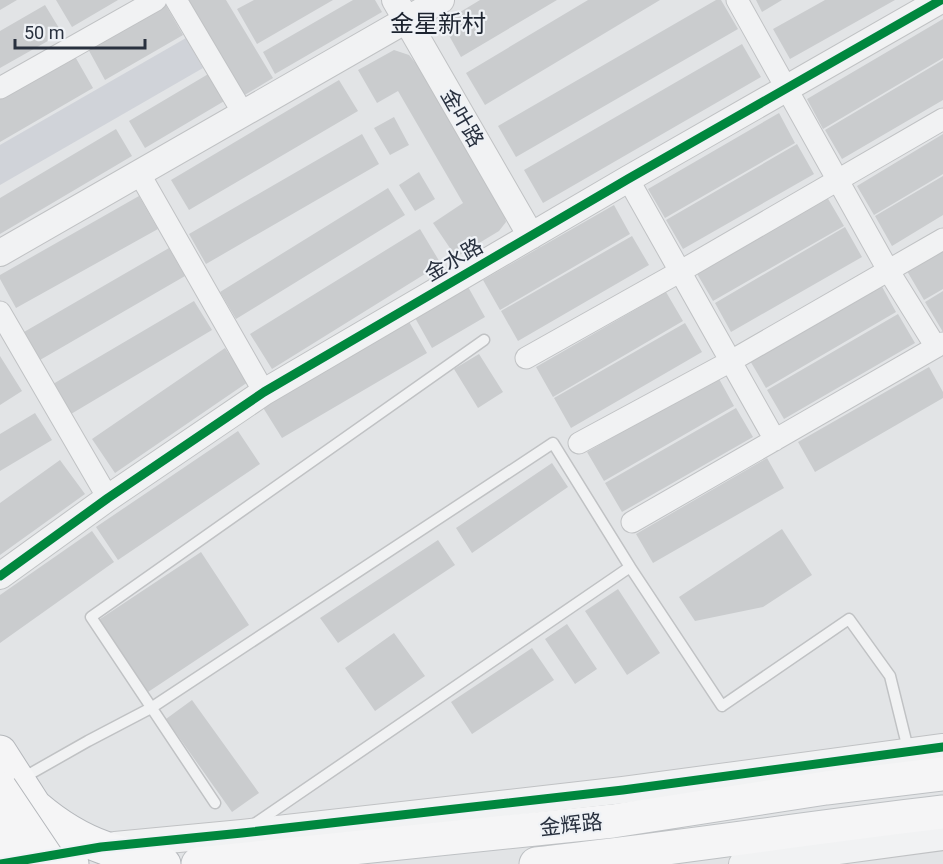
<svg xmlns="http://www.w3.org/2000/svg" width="943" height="864" font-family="Roboto,'Noto Sans SC',sans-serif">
  <rect width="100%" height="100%" fill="#e2e4e6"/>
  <path fill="#d0d3d9" d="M186,38L203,68L0,185V145Z"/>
  <path fill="#caccce" d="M0,0H17L0,10Z
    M56,0H118L72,27Z
    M186,0H226L273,78L243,96Z
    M254,0H333L257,44L237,9Z
    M353,0H375L382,12L275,74L263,52Z
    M480,0H557L461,57L442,23Z
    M588,0H660L485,105L466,73Z
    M716,0H721L738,29L516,157L498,126Z
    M756,0H782L762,12Z
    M825,0H895L790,59L773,29Z
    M164,2L183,35L105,80L87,47Z
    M45,5L62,33L0,68V31Z
    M943,19V58L823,129L807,99Z
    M742,44L761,77L543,203L524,170Z
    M394,50L409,55L418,66L504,213L506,222L499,231L456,257L433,223L463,203L398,91L377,103L358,70Z
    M73,53L93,88L0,142V95Z
    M943,60V100L842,159L825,130Z
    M210,73L226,100L145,148L129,121Z
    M339,80L358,111L189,210L171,180Z
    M779,113L795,143L665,218L648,189Z
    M394,117L409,145L390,155L374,128Z
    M116,129L132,156L0,234V198Z
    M362,134L379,164L206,264L189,234Z
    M943,134V174L874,215L857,186Z
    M797,144L814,174L683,249L666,220Z
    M419,172L435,199L415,211L399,185Z
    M943,176V215L892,246L875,216Z
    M388,188L405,215L236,319L220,292Z
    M139,196L158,229L16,308L0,279V275Z
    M827,197L844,226L713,301L696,272Z
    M614,205L630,234L500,310L483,280Z
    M845,227L862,257L731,332L715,303Z
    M420,229L441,264L272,369L250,334Z
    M632,236L649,265L518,341L501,311Z
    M169,248L185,276L40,360L24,332Z
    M943,250V289L924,300L907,271Z
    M880,283L896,312L766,388L749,359Z
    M467,285L485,317L432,348L414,316Z
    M943,291V332L925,302Z
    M666,292L683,321L553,397L536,367Z
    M194,301L212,330L71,414L53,384Z
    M898,314L915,343L784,419L767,390Z
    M408,320L427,353L282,438L262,406Z
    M685,323L702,352L571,428L554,398Z
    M225,348L248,382L115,473L92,439Z
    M479,354L503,392L478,408L454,369Z
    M0,356L22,391L0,405Z
    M929,367L943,392V398L815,472L798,442Z
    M718,377L734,406L604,481L587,452Z
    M736,408L753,437L622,512L605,483Z
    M35,413L52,440L0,471V434Z
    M238,431L260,464L118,560L96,527Z
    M767,458L784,488L653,563L636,534Z
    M60,460L85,494L0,555V503Z
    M552,463L568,487L472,553L456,528Z
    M782,529L812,575L763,607L695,621L679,597Z
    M92,531L114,562L0,643V595Z
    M438,540L455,565L338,643L320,618Z
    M201,552L249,625L145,694L97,621Z
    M618,589L660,653L627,675L585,611Z
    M567,624L597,669L575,684L545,639Z
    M394,633L425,676L375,711L345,668Z
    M532,648L554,680L472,734L451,702Z
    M192,700L259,793L232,812L166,719Z"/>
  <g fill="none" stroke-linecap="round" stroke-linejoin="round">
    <g stroke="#c0c2c4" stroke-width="13">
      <path id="service" d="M21,779L88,741L151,708L553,443L630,567
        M215,803L91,617L484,340
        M253,825L630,567L722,706L849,619L890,676L909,753"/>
    </g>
    <g stroke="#c0c2c4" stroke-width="23">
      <path id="minor" d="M176,0L243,113
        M737,0L888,270L936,347
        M0,88L156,0
        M139,173L264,392
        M628,179L775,440
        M0,312L108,498
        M526,358L681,271L943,119
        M579,443L731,361L943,239
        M632,522L943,343"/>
    </g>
    <g stroke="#c0c2c4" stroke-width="28">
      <path id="tertiary" d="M395,0L531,236
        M0,253L441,0
        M0,576L108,498L264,392L628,179L941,0
        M115,845L242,833L623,790L943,747
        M742,864L943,837"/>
    </g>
    <g stroke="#bec1c4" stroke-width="35">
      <path id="primary" d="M198,864L613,821L826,788L943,774
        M536,864C672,849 807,828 943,812"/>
    </g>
    <g stroke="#b4b7bb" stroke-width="35">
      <path id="trunk" d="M0,752L72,864
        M36,807C57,825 79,839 105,848C124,855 145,857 164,864"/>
    </g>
    <use href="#service" stroke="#f1f2f3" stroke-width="10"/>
    <use href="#minor" stroke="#f1f2f3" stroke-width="21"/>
    <use href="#tertiary" stroke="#f1f2f3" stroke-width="26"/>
    <use href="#primary" stroke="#f5f5f6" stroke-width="33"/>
    <use href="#trunk" stroke="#f5f5f6" stroke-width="33"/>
    <g stroke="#b4b7bb" stroke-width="35" stroke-linecap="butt">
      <path id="trunk-bridge" d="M0,788L51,864
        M0,832L22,864"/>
    </g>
    <use href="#trunk-bridge" stroke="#f5f5f6" stroke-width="33"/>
    <g stroke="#eff2f6" stroke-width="13">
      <path id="cycleway" d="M0,576L108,498L264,392L628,179L941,0
        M1,864L101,847L242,833L623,790L943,747"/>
    </g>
    <use href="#cycleway" stroke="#00873e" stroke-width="9"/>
  </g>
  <g text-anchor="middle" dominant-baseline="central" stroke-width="4.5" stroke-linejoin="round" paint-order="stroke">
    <g font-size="21" fill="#29313f" stroke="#eff2f6">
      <text transform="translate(462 118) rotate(60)">金叶路</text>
      <text transform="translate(454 260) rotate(-30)">金水路</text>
      <text transform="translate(571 825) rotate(-6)">金辉路</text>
    </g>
    <g font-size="24" fill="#1c232f" stroke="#eff2f6">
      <text x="438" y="24">金星新村</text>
    </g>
  </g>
  <path d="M15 39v9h130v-9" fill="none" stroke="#29313f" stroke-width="3"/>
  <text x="24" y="39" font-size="18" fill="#29313f" stroke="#eff2f6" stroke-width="4.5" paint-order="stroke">50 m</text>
</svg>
